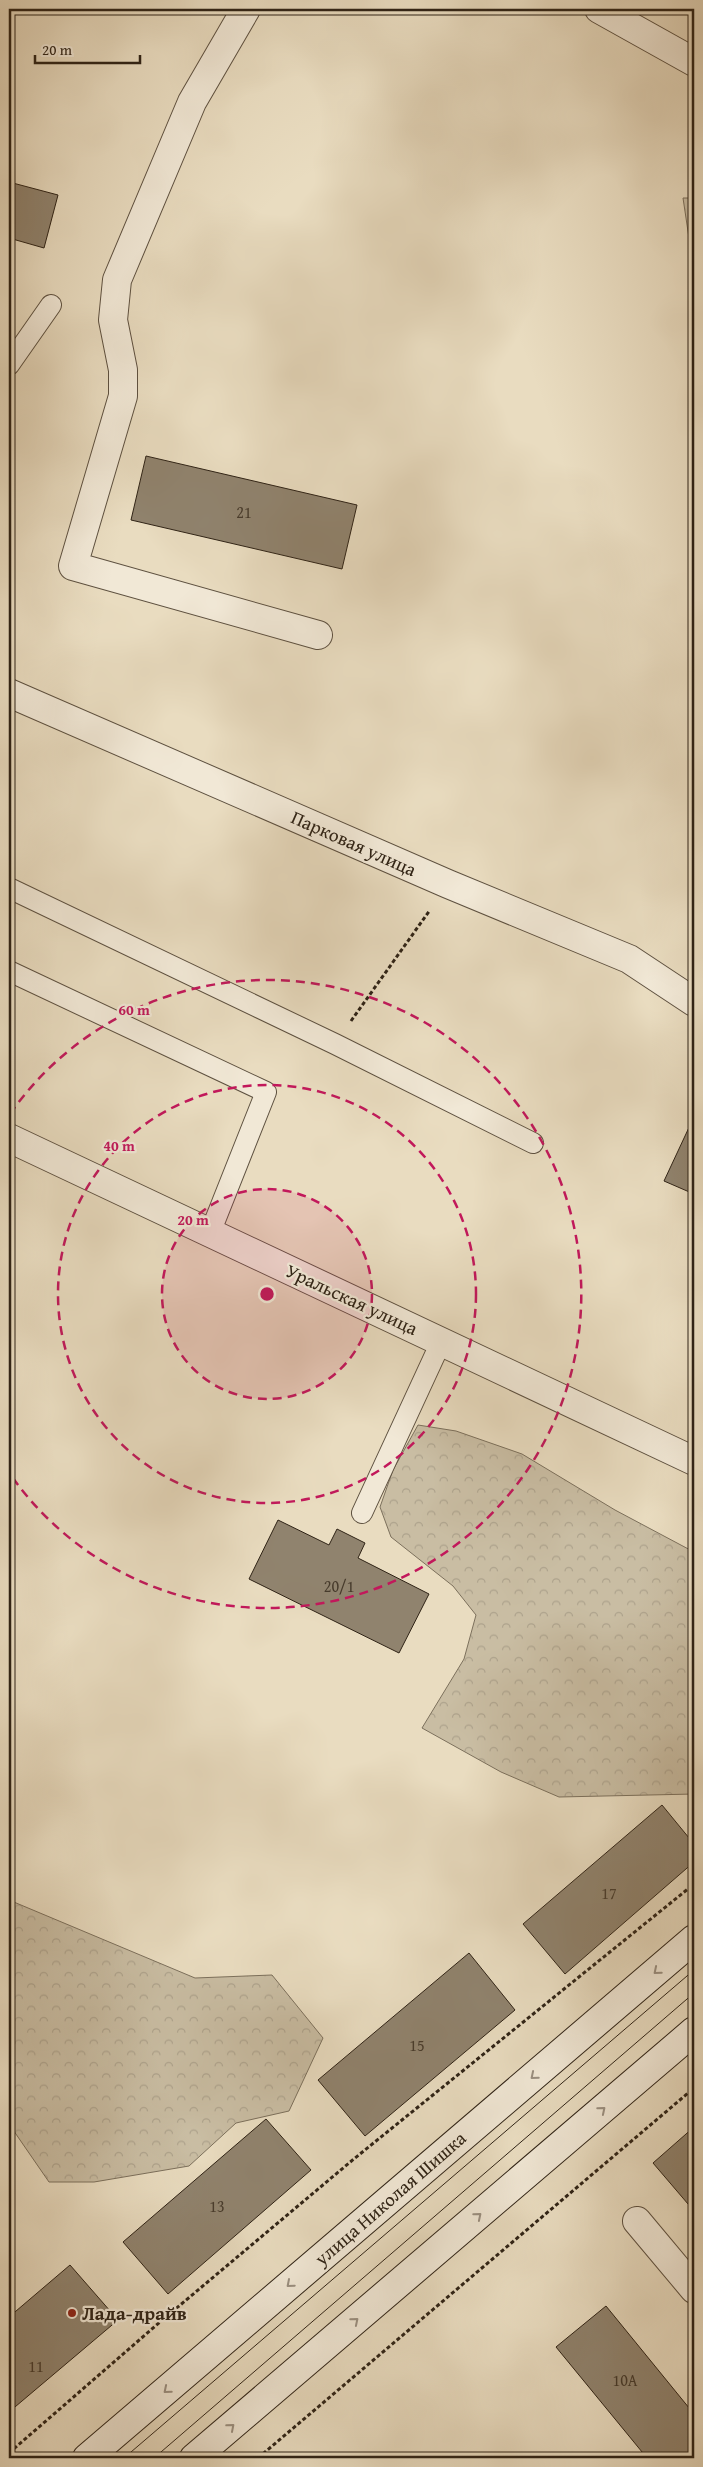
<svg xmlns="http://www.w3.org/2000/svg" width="703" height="2467" font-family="'Gentium Book Plus',serif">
  <defs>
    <pattern id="forest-crowns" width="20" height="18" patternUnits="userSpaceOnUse" patternTransform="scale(1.25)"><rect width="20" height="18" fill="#c9bda3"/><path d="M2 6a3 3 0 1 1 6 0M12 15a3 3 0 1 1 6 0" fill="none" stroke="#ada28c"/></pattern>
  </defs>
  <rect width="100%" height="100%" fill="#e9dcc0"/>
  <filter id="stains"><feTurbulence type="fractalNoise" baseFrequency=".004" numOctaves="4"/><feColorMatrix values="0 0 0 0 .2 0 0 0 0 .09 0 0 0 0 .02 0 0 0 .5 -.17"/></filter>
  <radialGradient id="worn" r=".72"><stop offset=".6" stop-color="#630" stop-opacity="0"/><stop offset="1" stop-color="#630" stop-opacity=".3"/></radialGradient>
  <path fill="url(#forest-crowns)" stroke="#7c705c" d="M683,198H694V259L692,258Z
    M418,1425L456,1431L522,1454L615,1510L694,1552V1794L559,1797L501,1772L422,1728L464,1659L476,1615L453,1586L391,1537L380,1507L393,1470Z
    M9,1900L195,1978L272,1975L323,2038L289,2111L236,2123L189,2166L94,2182H49L9,2124Z"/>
  <path fill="#90836e" stroke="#2f2316" d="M9,182L58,195L44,248L9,238Z
    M146,456L357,505L342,569L131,520Z
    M692,1121L694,1122V1194L664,1181Z
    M278,1520L329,1545L337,1529L365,1543L358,1558L429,1594L399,1653L249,1579Z
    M662,1805L694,1844V1862L565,1974L523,1924Z
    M469,1953L515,2010L365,2136L318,2080Z
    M266,2119L311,2170L168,2294L123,2242Z
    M694,2127V2211L653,2163Z
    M70,2265L118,2320L9,2412V2317Z
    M606,2306L694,2414V2458H647L556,2347Z"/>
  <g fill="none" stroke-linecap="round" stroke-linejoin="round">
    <g stroke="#5e5140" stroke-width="22">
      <path id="service" d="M9,365L51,305
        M9,888L335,1044L533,1143
        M9,971L266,1092L210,1233
        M362,1513L441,1342"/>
    </g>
    <g stroke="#5e5140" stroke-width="30">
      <path id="minor" d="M246,9L192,102L117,280L113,320L123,370V396L73,566L318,635
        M599,9L694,62
        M9,693L448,884L629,959L694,1002
        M637,2221L694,2289"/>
    </g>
    <g stroke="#5e5140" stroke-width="30">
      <path id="tertiary" d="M9,1138L694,1461"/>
    </g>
    <g stroke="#2f2316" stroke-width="30">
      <path id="secondary" d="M87,2458L694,1939
        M194,2458L694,2031"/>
    </g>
    <path stroke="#2f2316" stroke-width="3" stroke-dasharray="4 2.5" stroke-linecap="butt" d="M351,1021L430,910
      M9,2453L160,2322L355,2158L694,1884
      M258,2458L694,2088"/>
    <use href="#service" stroke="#f1e8d6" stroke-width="20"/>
    <use href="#minor" stroke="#f1e8d6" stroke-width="28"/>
    <use href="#tertiary" stroke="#f1e8d6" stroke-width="28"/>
    <use href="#secondary" stroke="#f1e8d6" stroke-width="28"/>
    <path stroke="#2f2316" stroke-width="1" d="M124,2458L694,1970
      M154,2458L694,1993"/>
  </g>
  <defs><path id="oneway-chevron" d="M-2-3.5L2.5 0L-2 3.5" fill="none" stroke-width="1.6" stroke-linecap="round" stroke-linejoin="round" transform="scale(1.25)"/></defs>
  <g stroke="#9a8f80">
    <use href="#oneway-chevron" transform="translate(657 1971) rotate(140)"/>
    <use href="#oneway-chevron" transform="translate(534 2076) rotate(140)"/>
    <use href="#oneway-chevron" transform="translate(602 2110) rotate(-40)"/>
    <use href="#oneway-chevron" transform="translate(478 2216) rotate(-40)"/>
    <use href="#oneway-chevron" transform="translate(290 2284) rotate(139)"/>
    <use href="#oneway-chevron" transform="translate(355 2321) rotate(-40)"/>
    <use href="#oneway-chevron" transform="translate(167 2390) rotate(140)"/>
    <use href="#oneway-chevron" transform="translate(231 2427) rotate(-41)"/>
  </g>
  <circle cx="267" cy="1294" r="105" fill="#c2185b" fill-opacity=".12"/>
  <g fill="none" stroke="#c2185b" stroke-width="2.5" stroke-dasharray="9 6">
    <circle cx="267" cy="1294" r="105"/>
    <circle cx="267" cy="1294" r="209"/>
    <path d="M10 1114A314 314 0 1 1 10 1474"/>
  </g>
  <circle fill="#8f2418" stroke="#f1e8d6" stroke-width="2" cx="72" cy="2313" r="5"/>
  <g text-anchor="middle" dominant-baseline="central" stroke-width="4.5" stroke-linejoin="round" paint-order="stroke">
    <g font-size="16" fill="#473b2c">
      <text x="244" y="512">21</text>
      <text x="339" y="1586">20/1</text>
      <text x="609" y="1893">17</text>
      <text x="417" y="2045">15</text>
      <text x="217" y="2206">13</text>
      <text x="36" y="2366">11</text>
      <text x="625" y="2380">10А</text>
    </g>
    <g font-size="19" fill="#2f2316" stroke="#f1e8d6">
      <text transform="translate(354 843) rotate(24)">Парковая улица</text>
      <text transform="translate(352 1299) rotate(25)">Уральская улица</text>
      <text transform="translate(390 2198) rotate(-41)">улица Николая Шишка</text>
    </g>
    <g font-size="19" font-weight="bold" fill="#2f2316" stroke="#f1e8d6" text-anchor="start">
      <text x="82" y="2313">Лада-драйв</text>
    </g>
  </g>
  <circle cx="267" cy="1294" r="8" fill="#c2185b" stroke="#f1e8d6" stroke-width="2.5"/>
  <g font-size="15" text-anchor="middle" font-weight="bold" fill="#c2185b" stroke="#f1e8d6" stroke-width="4.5" stroke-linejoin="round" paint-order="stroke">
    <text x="134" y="1015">60 m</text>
    <text x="119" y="1151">40 m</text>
    <text x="193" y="1225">20 m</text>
  </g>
  <rect width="703" height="2467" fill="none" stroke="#e9dcc0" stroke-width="30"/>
  <rect x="10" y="10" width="683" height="2447" fill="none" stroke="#2f2316" stroke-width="2.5"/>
  <rect x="15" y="15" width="673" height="2437" fill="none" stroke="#2f2316"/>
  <path d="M35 55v8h105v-8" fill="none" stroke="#2f2316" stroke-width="2.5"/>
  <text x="42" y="55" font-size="15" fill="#2f2316" stroke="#f1e8d6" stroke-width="4" paint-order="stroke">20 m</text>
  <rect width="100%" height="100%" filter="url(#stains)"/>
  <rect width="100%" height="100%" fill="url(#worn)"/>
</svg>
